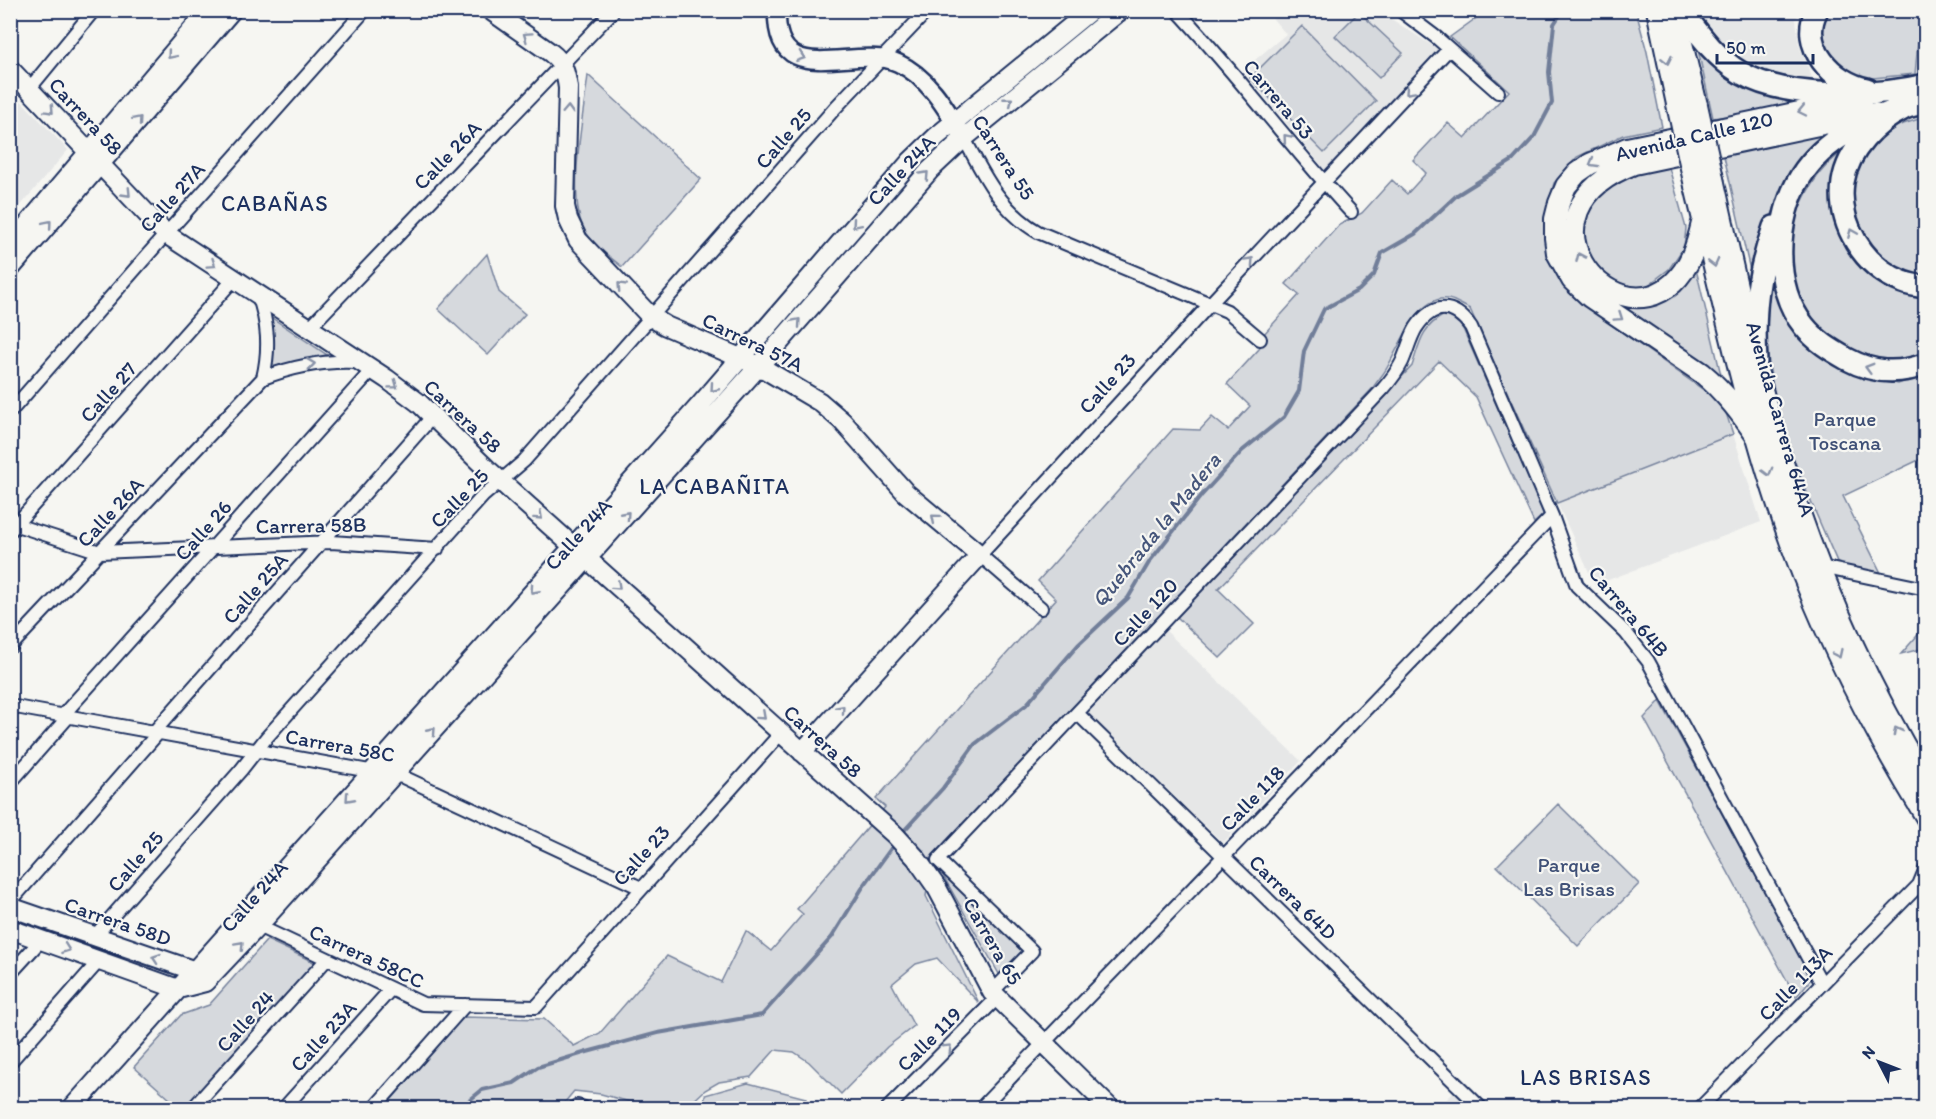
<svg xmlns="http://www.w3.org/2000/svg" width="1936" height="1119" font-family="Itim,sans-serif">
  <rect width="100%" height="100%" fill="#f6f6f2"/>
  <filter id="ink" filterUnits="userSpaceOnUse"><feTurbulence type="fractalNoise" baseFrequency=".0167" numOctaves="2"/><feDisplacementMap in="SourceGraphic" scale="12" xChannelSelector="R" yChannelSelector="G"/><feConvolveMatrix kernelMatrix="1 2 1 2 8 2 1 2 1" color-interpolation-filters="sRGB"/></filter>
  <g filter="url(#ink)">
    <path fill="#e6e7e7" d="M1266,11H1379L1439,50L1325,170L1243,70L1286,34Z
      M1694,11H1800L1796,19L1799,45L1815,85L1768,78L1718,46Z
      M11,90L68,150L11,217Z
      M1733,434L1761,522L1595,585L1557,503Z
      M1165,630L1301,761L1223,843L1087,712Z
      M1455,1091L1473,1108H1438Z"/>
    <path fill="#d6d9dd" stroke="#78849e" stroke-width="1.5" d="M1486,11H1636L1647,52L1662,127L1623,135L1577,157L1554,183L1547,210L1544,237L1559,277L1585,306L1712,396L1726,413L1733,434L1557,503L1470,309C1463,306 1455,300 1448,299C1419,294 1400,345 1388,366C1384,374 1377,381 1372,389L933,856L926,896L979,1003L937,958L916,964L892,984L914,1026L887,1047L841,1094L809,1062L794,1052L775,1050L751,1077L719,1082L705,1090L686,1108H652L601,1094L574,1091L560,1108H384L463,1017L544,1019L574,1046L600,1033L667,956L721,982L746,931L771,951L803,914L797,909L885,807L876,799L1056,599L1038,581L1173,429L1200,430L1212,417L1228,430L1250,406L1227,384L1259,349L1263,335L1299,295L1286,284L1339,225L1362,213L1392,180L1407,194L1426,173L1413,160L1448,123L1465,138L1509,91L1450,37Z
      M1825,11H1921L1915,74L1852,80L1820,47L1822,15Z
      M1359,12L1403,53L1379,78L1335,36Z
      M1302,26L1376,101L1324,153L1250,78Z
      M1698,50L1728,75L1753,91L1809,104L1713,118Z
      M588,75L701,179L622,267C609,256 594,246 585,231C566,200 584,112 588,75Z
      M1925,117V353C1857,384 1782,318 1788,247C1790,222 1809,183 1827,165C1834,158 1841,153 1848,147L1837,177L1859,239L1849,197L1854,171L1865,151L1894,127Z
      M1846,125L1789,181L1773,212L1749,266L1723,152Z
      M1668,164L1686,228L1684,247L1669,269L1647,286L1629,290L1597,271L1585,247L1583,225L1592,204L1604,190L1619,179Z
      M487,254L499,292L525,314L488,355L438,309Z
      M1771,263L1776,281L1863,375L1898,384L1925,374V457L1843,496L1882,575L1838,564C1809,497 1776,430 1768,356C1765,326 1769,293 1771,263Z
      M1696,269L1722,379L1592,289C1621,298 1656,317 1681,289C1687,283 1691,276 1696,269Z
      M1444,315L1454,316L1463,329L1544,514L1534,523L1476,397L1439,361L1218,589L1254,624L1220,658L1176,616L1412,366C1420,342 1421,328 1444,315Z
      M269,316L327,355L289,363L269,371L273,352Z
      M1925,627V648L1901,654Z
      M1660,701L1812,978L1796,997L1644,718Z
      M1558,804L1639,884L1578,946L1497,866Z
      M937,865L1022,951L999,974Z
      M267,940L316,963L184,1108H180L134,1067L181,1015L209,1005Z
      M748,1083L806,1098L803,1108H704L705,1095Z"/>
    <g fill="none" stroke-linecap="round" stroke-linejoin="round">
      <path stroke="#717e99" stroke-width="4" d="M901,834L943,788L975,744L1026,705L1078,645L1128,598L1150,561L1201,496L1242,451L1284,417L1299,391L1304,351L1324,309L1359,290L1374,275L1382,253L1415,234L1457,195L1513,160L1534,137L1552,103L1549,72L1554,24L1563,10
        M460,1108L482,1090L514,1083L538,1067L587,1052L658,1033L762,1015L832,937L863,887L895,843"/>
      <g stroke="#1b2f5e" stroke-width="16">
        <path id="minor" d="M1177,10C1238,75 1291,147 1351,212
          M1400,10L1437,38L1498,92
          M30,88L94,10
          M964,138C983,174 1001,211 1038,232L1227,311L1260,339
          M258,295C268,323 270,348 263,378
          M309,328L614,10
          M10,412L166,234L365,10
          M10,523L100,552L331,542L437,549
          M11,530L234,279
          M1821,567L1926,589
          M1041,608L980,555L1210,304L1449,49
          M10,647L263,378C294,366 325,360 358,362
          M10,706L403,777L641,888
          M1077,713L1481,1108
          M63,715L372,370
          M154,732L433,416
          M10,783L69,716
          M10,902L159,732
          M258,926L423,1004L536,1007L781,733
          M94,937L241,770L267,737L483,496L524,461L836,107L928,10
          M10,974L41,940
          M992,992L1032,951L938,860L1383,389C1390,381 1397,372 1402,362C1407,351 1410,338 1416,328C1433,302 1454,303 1471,327L1552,516L1577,586L1626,633L1648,661L1822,984
          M10,1062L99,961
          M193,1108L327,959
          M284,1108L391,989
          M374,1108L465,1005
          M575,1108L577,1106L584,1108
          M888,1108L997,998
          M981,1108L1552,516
          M1700,1108L1919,885L1926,868"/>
      </g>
      <g stroke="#1b2f5e" stroke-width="21">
        <path id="tertiary" d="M777,10C774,93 853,43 898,63C929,77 947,110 964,138"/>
      </g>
      <g stroke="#1b2f5e" stroke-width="22">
        <path id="secondary" d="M490,10L551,53C563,62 566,73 568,88L565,206L568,219L578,240L651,317L666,326L759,366L820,402L842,421L906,493L980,555L802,752
          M10,69L166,234L387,379L419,403L487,469L895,835L916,858L937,888L992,992L1110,1108
          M10,245L209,10
          M10,269L232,10
          M10,907L204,974
          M10,929L178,989L205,982L258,926L759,366L930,170L964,138L1121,10
          M72,1108L700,405L911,161L937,136L1091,10"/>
      </g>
      <g stroke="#1b2f5e" stroke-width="24">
        <path id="primary" d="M1657,10L1678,109
          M1674,10L1697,105
          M1714,183C1735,277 1755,374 1784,466C1819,576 1866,683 1926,782
          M1695,186C1724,307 1750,431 1793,549C1827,642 1874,732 1926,817
          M1702,223C1697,245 1690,267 1673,283C1610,340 1508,212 1634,164L1875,113
          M1759,440C1742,415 1725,392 1702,373L1590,297L1572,280L1557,253L1555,238V219L1559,203L1566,186L1577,173L1590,164L1627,148L1862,99"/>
      </g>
      <g stroke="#1b2f5e" stroke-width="26">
        <path id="trunk" d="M1681,10C1699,34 1716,58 1741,73C1787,100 1876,97 1926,85
          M1817,10C1798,46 1833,83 1867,89
          M1926,103C1918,104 1910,105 1903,109C1876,122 1848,150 1843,182C1837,224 1864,267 1903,282C1910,285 1918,286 1926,287
          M1905,107C1866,121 1825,138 1801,176C1775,217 1772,287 1804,326C1816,341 1831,350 1847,359C1873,373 1898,375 1926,364
          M1756,362C1753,311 1757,275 1774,227"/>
      </g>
      <use href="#minor" stroke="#f6f6f2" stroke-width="12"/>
      <use href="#tertiary" stroke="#f6f6f2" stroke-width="16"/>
      <use href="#secondary" stroke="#f6f6f2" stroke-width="18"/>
      <use href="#primary" stroke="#f6f6f2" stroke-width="20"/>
      <use href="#trunk" stroke="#f6f6f2" stroke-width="21"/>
      <g stroke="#1b2f5e" stroke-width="24" stroke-linecap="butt">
        <path id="primary-bridge" d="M1697,105L1714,183
          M1678,109L1695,186"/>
      </g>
      <use href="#primary-bridge" stroke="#f6f6f2" stroke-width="20"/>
    </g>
    <defs><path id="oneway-chevron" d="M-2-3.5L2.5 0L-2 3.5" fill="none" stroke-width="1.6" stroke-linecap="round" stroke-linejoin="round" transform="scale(1.5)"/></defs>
    <g stroke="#8892a8">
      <use href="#oneway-chevron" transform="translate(527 36) rotate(-145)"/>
      <use href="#oneway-chevron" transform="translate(171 55) rotate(130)"/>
      <use href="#oneway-chevron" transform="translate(801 57) rotate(19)"/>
      <use href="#oneway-chevron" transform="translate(1667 60) rotate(78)"/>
      <use href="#oneway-chevron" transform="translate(1409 91) rotate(133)"/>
      <use href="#oneway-chevron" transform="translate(1009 101) rotate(-39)"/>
      <use href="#oneway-chevron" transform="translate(50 110) rotate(47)"/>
      <use href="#oneway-chevron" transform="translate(568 110) rotate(-88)"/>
      <use href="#oneway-chevron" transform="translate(1802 111) rotate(168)"/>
      <use href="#oneway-chevron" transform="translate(138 120) rotate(-49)"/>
      <use href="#oneway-chevron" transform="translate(1287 138) rotate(-130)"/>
      <use href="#oneway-chevron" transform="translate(1593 163) rotate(150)"/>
      <use href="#oneway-chevron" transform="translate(925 175) rotate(-47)"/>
      <use href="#oneway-chevron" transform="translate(127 193) rotate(46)"/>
      <use href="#oneway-chevron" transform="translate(48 224) rotate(-50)"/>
      <use href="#oneway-chevron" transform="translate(856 224) rotate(131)"/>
      <use href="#oneway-chevron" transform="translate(1852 233) rotate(-113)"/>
      <use href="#oneway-chevron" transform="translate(1580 257) rotate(-114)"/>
      <use href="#oneway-chevron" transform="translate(1250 261) rotate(-47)"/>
      <use href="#oneway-chevron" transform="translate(1714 263) rotate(76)"/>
      <use href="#oneway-chevron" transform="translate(212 264) rotate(34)"/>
      <use href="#oneway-chevron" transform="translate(621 286) rotate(-133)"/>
      <use href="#oneway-chevron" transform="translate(1619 317) rotate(34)"/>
      <use href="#oneway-chevron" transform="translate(797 322) rotate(-49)"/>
      <use href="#oneway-chevron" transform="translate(311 364) rotate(-7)"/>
      <use href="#oneway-chevron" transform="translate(1869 368) rotate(-164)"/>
      <use href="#oneway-chevron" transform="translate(394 385) rotate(37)"/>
      <use href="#oneway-chevron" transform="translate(714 388) rotate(131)"/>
      <use href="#oneway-chevron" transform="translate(1768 472) rotate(74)"/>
      <use href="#oneway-chevron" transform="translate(626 515) rotate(-48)"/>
      <use href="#oneway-chevron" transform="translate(539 516) rotate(42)"/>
      <use href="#oneway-chevron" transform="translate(935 518) rotate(-140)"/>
      <use href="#oneway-chevron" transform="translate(617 586) rotate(42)"/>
      <use href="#oneway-chevron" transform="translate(534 590) rotate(132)"/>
      <use href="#oneway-chevron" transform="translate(1838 654) rotate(65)"/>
      <use href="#oneway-chevron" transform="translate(841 709) rotate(-48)"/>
      <use href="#oneway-chevron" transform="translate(762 716) rotate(42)"/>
      <use href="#oneway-chevron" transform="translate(432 731) rotate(-48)"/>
      <use href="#oneway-chevron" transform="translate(1897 731) rotate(-118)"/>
      <use href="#oneway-chevron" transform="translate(349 798) rotate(132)"/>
      <use href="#oneway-chevron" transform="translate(240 945) rotate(-47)"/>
      <use href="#oneway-chevron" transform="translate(66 949) rotate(20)"/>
      <use href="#oneway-chevron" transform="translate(156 958) rotate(-161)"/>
      <use href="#oneway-chevron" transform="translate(948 1048) rotate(-45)"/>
    </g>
  </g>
  <g text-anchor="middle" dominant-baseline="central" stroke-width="4.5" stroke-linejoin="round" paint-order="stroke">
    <g font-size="21" fill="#1b2f5e" stroke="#f6f6f2">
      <text transform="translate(1279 99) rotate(50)">Carrera 53</text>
      <text transform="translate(86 116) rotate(47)">Carrera 58</text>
      <text transform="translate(1694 136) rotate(-13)">Avenida Calle 120</text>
      <text transform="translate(783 138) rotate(-49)">Calle 25</text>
      <text transform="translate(447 155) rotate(-46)">Calle 26A</text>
      <text transform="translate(1004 157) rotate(57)">Carrera 55</text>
      <text transform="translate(901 170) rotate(-47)">Calle 24A</text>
      <text transform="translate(172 197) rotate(-48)">Calle 27A</text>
      <text transform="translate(753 342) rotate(26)">Carrera 57A</text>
      <text transform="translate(1107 383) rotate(-48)">Calle 23</text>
      <text transform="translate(108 392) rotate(-48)">Calle 27</text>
      <text transform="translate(463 416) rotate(43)">Carrera 58</text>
      <text transform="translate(1781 419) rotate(74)">Avenida Carrera 64AA</text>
      <text transform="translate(459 498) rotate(-46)">Calle 25</text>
      <text transform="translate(110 512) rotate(-47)">Calle 26A</text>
      <text transform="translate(311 525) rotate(-1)">Carrera 58B</text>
      <text transform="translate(203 530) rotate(-48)">Calle 26</text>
      <text transform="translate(578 534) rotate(-48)">Calle 24A</text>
      <text transform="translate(255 588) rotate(-49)">Calle 25A</text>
      <text transform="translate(1629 611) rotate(50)">Carrera 64B</text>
      <text transform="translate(1145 612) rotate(-47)">Calle 120</text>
      <text transform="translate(823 741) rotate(42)">Carrera 58</text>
      <text transform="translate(340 745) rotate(10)">Carrera 58C</text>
      <text transform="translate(1252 798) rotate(-46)">Calle 118</text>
      <text transform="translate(641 855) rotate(-48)">Calle 23</text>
      <text transform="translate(135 861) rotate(-49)">Calle 25</text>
      <text transform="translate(254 896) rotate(-48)">Calle 24A</text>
      <text transform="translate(1293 897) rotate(44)">Carrera 64D</text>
      <text transform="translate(118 921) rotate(19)">Carrera 58D</text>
      <text transform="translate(993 941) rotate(60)">Carrera 65</text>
      <text transform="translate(367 956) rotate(25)">Carrera 58CC</text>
      <text transform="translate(1795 983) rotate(-46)">Calle 113A</text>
      <text transform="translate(245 1021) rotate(-48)">Calle 24</text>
      <text transform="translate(323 1036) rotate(-48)">Calle 23A</text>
      <text transform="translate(929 1039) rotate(-45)">Calle 119</text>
    </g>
    <g font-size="21" fill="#405177" stroke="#f6f6f2">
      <text x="1845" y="418">Parque<tspan x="1845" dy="24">Toscana</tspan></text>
      <text x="1569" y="864">Parque<tspan x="1569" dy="24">Las Brisas</tspan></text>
    </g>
    <g font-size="22" letter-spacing="1.5" fill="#1b2f5e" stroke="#f6f6f2">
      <text x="275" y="203">CABAÑAS</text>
      <text x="715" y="486">LA CABAÑITA</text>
      <text x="1586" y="1077">LAS BRISAS</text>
    </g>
    <g font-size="22" font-style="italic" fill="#46567b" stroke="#f6f6f2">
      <text transform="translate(1156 530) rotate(-51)">Quebrada la Madera</text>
    </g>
  </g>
  <rect width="1936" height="1119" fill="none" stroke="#f6f6f2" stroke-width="36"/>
  <rect x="18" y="18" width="1900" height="1083" fill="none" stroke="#1b2f5e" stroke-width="2" filter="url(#ink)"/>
  <g transform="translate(1879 1062) rotate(312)" stroke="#f6f6f2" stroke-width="4.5" paint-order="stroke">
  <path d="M0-4.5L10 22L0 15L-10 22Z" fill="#1b2f5e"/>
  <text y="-9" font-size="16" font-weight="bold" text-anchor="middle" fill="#1b2f5e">N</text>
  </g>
  <path d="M1717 54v9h96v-9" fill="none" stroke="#1b2f5e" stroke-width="3"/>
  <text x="1726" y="54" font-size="18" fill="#1b2f5e" stroke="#f6f6f2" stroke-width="4.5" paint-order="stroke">50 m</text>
</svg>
